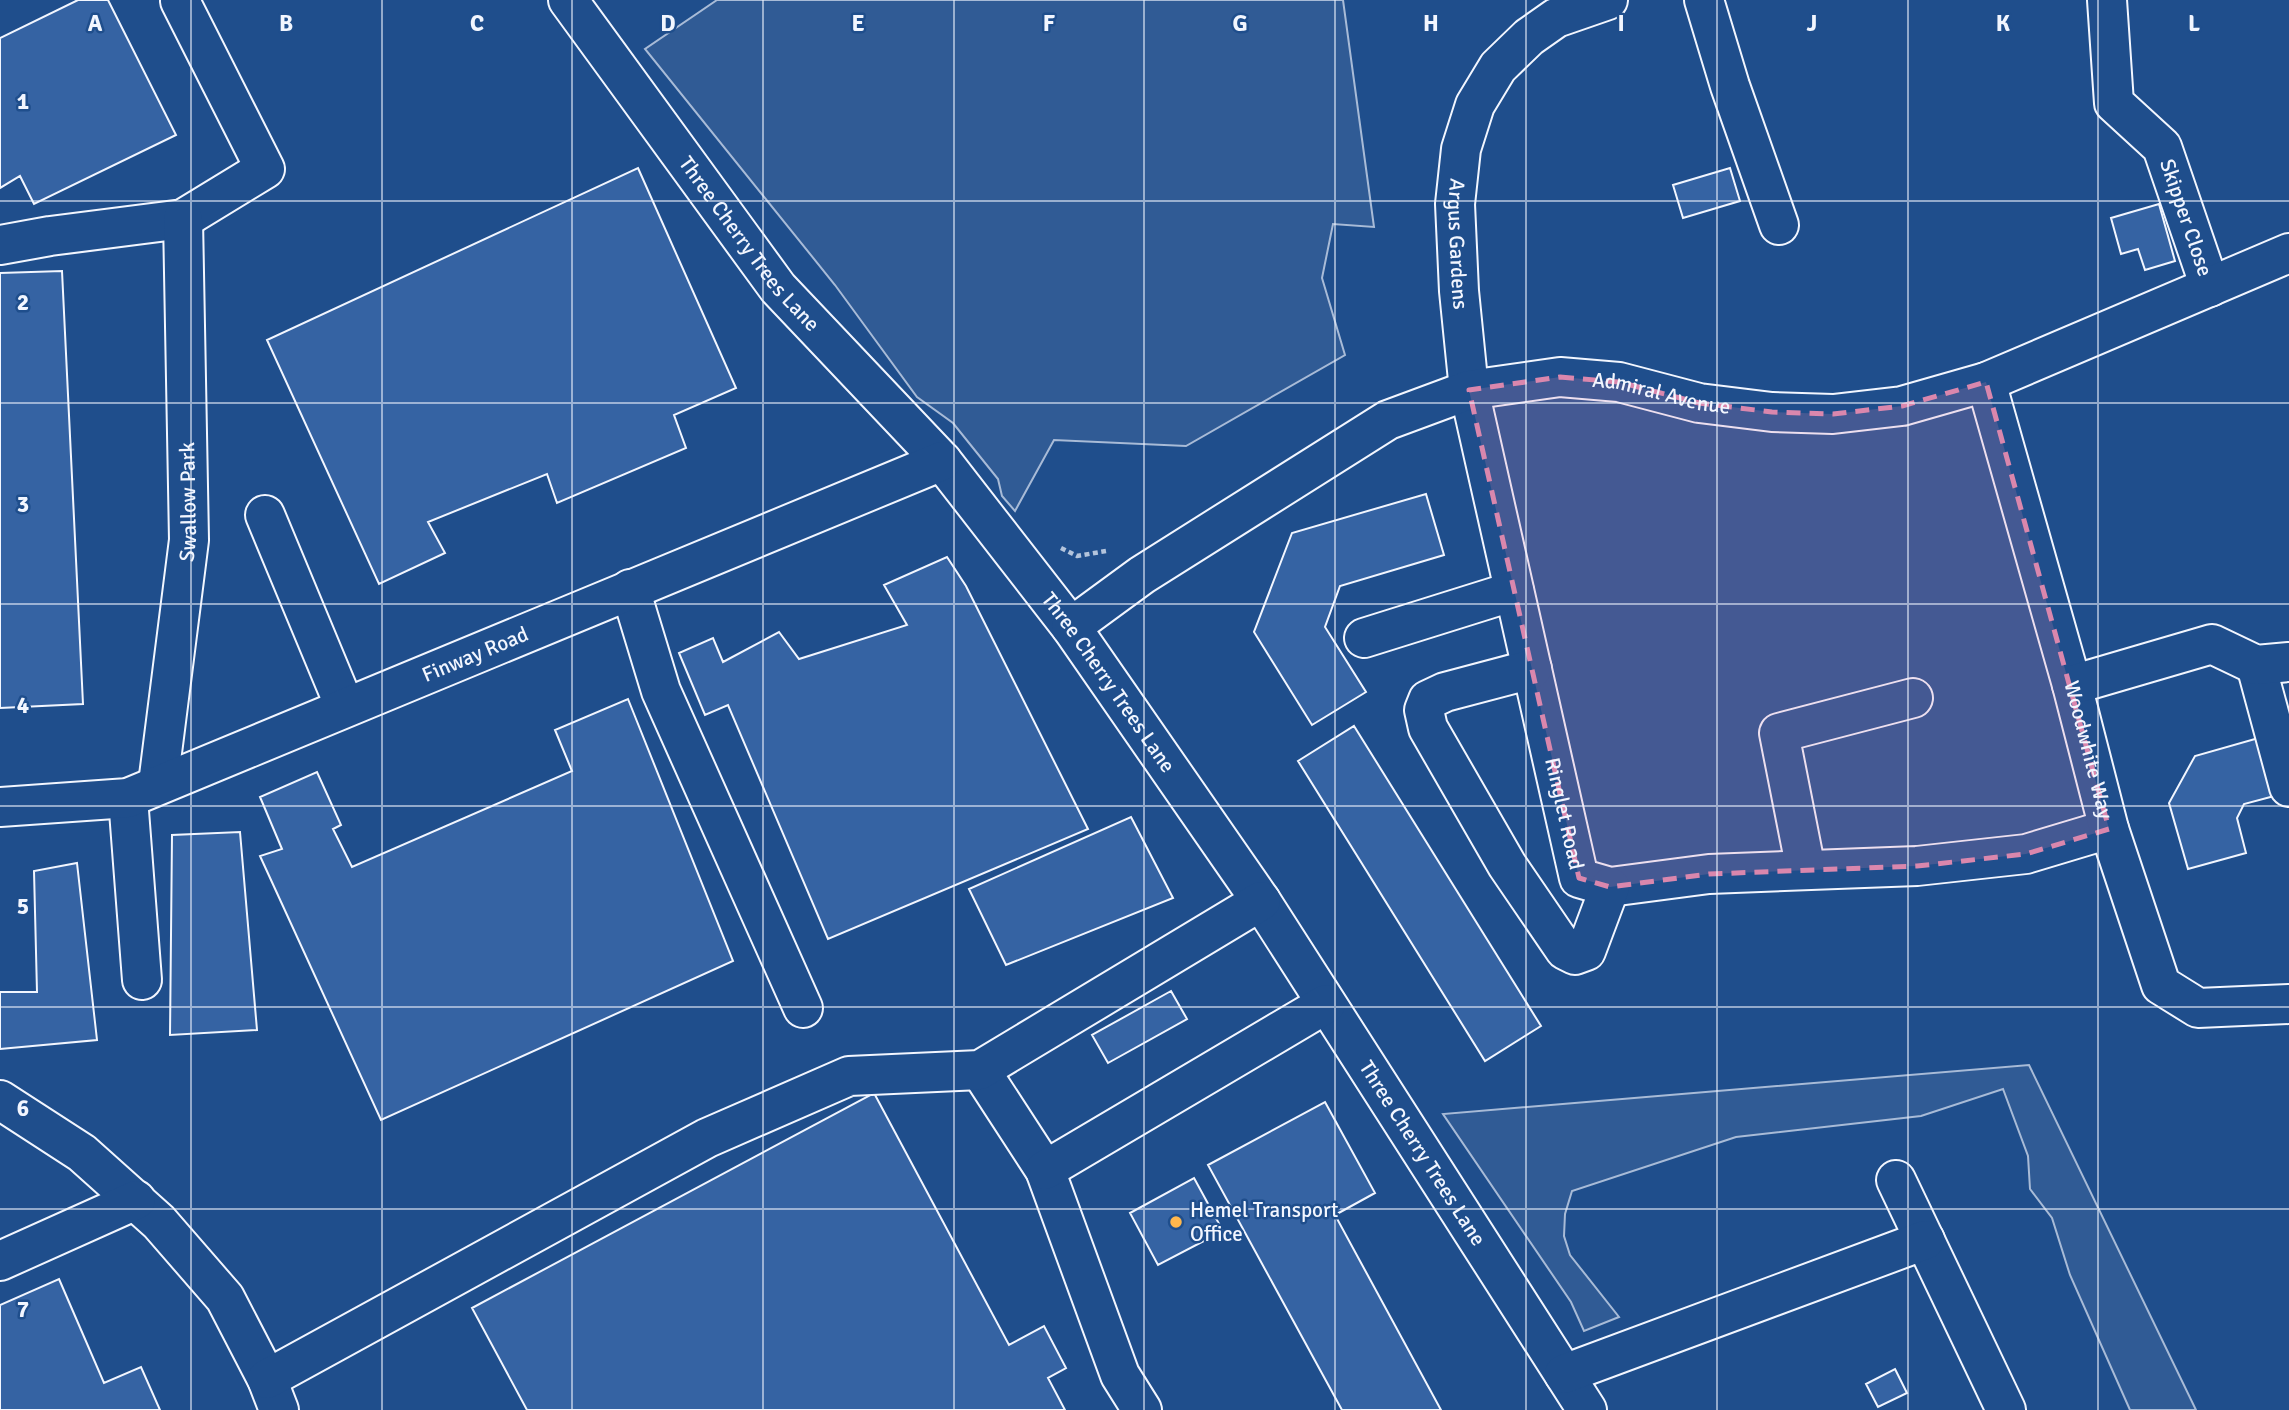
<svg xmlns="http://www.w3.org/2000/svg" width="2289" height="1410" font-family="Signika,sans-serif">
  <rect width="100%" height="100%" fill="#1f4e8c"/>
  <path fill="#305b95" stroke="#a8bbd7" stroke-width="2" d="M717,0H1343L1374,227L1333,224L1322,278L1345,355L1186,446L1054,440L1015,511L1002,496L998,479L953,423L917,397L835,285L645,49Z
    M2029,1065L2196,1410H2130L2070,1275L2052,1218L2030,1189L2028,1156L2003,1089L1921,1116L1736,1137L1572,1191L1565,1214L1564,1236L1570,1255L1619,1317L1584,1331L1571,1302L1443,1114Z"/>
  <path fill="#3563a3" stroke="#f2f6ff" stroke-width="2" d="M78,0H108L176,135L34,204L20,176L0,188V38Z
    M638,168L736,388L674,415L686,448L557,503L547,474L428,522L445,553L379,584L267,340Z
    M1730,168L1740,201L1683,218L1673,185Z
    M2159,204L2175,261L2145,270L2138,249L2121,254L2111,218Z
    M62,271L83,704L0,708V273Z
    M1426,494L1444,555L1340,586L1325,627L1366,692L1312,725L1254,632L1292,533Z
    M947,557L966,586L1088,829L828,939L728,705L705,715L679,653L713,638L723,662L779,632L799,659L907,625L884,585Z
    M628,699L733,961L381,1120L260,856L282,849L260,797L317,772L341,825L333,829L352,867L572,771L555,730Z
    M1354,726L1541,1026L1485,1061L1298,761Z
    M2262,737L2278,795L2244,804L2237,818L2246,853L2188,869L2169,803L2195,756Z
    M1131,817L1173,898L1006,965L969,889Z
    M240,832L257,1030L170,1035L172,835Z
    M77,863L97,1040L0,1049V992H37L34,871Z
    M1171,991L1187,1019L1108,1063L1092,1035Z
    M874,1093L1009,1345L1044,1326L1066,1368L1048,1378L1065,1410H527L472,1308Z
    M1325,1102L1375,1193L1335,1215L1441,1410H1342L1208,1165Z
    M1194,1178L1223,1231L1158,1265L1130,1213Z
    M59,1279L104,1383L141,1367L160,1410H0V1305Z
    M1895,1369L1907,1393L1878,1407L1866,1384Z"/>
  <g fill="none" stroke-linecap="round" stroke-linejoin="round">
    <g stroke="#f2f6ff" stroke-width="42">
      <g id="minor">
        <path id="s1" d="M568,0L778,288L942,461L1071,627L1261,901L1587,1410"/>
        <path id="s2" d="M1608,0L1556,18L1529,37L1498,67L1475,105L1461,149L1455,204L1459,291L1469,390L1579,878L1610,887L1709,874L1917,866L2026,854L2109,829"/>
        <path d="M1704,0L1730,86L1779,225"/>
        <path id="s3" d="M2107,0L2114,103L2162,147L2210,287"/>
        <path d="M0,245L50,236L183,219L265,169L180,1"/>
        <path id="s4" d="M1986,382L2072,685L2109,829L2161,985L2198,1008L2289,1004"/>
        <path d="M265,515L345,707"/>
        <path d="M630,589L661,691L803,1008"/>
        <path id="s5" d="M1071,627L1142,575L1388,420L1469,390L1560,377L1619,382L1699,403L1772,412L1833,414L1902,406L1986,382L2289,253"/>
        <path d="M1364,638L1514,591"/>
        <path d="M2256,665L2289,787"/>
        <path d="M1532,669L1445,692L1428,700L1424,710L1428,728L1507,865L1565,950L1575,955L1586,951L1610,887"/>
        <path d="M2072,685L2212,644L2256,665L2289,662"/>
        <path id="s6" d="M158,784L189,540L183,219"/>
        <path d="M128,798L142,980"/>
        <path id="s7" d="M0,807L128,798L942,461"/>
        <path d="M1806,870L1779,733L1913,698"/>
        <path d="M980,1070L1045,1170L1120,1375L1142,1410"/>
        <path d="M0,1100L82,1153L159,1222L225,1298L267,1379L279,1410"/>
        <path d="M1045,1170L1326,1004"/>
        <path d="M1896,1180L2006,1410"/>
        <path d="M0,1261L136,1200"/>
        <path d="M1564,1374L1925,1240"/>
        <path d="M267,1379L707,1138L849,1076L980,1070L1261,901"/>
      </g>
    </g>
    <path stroke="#b3c4dc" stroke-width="4.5" stroke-dasharray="5 3.5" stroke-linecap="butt" d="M1061,548L1077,556L1106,551"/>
    <use href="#minor" stroke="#1f4e8c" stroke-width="38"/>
  </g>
  <path fill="#da87ad" fill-opacity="0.2" stroke="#da87ad" stroke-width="5" stroke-dasharray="14 9" stroke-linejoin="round" d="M1560,377L1619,382L1699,403L1772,412L1833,414L1902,406L1986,382L2109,829L2026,854L1917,866L1709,874L1610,887L1579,878L1469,390Z"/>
  <path fill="none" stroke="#f2f6ff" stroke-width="2" stroke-opacity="0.55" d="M191,0V1410M382,0V1410M572,0V1410M763,0V1410M954,0V1410M1144,0V1410M1335,0V1410M1526,0V1410M1717,0V1410M1908,0V1410M2098,0V1410M0,201H2289M0,403H2289M0,604H2289M0,806H2289M0,1007H2289M0,1209H2289"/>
  <circle fill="#ffb74d" stroke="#1f4e8c" stroke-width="2.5" cx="1176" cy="1222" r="7"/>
  <g text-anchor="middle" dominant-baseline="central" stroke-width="5" stroke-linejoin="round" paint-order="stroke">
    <g font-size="21" fill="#f2f6ff" stroke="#1f4e8c">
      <text stroke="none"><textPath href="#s3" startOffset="243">Skipper Close</textPath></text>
      <text stroke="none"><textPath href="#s1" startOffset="304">Three Cherry Trees Lane</textPath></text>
      <text stroke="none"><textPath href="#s2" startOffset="317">Argus Gardens</textPath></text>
      <text stroke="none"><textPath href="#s5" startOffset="660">Admiral Avenue</textPath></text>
      <text stroke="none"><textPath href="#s6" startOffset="284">Swallow Park</textPath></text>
      <text stroke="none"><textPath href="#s7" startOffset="504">Finway Road</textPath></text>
      <text stroke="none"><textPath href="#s1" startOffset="872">Three Cherry Trees Lane</textPath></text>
      <text stroke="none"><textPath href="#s4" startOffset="382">Woodwhite Way</textPath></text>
      <text stroke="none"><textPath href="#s2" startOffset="898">Ringlet Road</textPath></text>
      <text stroke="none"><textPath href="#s1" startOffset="1438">Three Cherry Trees Lane</textPath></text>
    </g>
    <g font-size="21" fill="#f2f6ff" stroke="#1f4e8c" text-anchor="start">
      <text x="1190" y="1210">Hemel Transport<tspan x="1190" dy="24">Office</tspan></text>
    </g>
  </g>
  <g font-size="23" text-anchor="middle" font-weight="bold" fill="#f2f6ff" stroke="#1f4e8c" stroke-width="5" stroke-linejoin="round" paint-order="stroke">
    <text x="95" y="31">A</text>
    <text x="286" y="31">B</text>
    <text x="477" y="31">C</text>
    <text x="668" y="31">D</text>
    <text x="858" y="31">E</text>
    <text x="1049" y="31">F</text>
    <text x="1240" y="31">G</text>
    <text x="1431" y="31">H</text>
    <text x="1621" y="31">I</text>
    <text x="1812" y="31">J</text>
    <text x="2003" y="31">K</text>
    <text x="2194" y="31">L</text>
    <text x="23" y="109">1</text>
    <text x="23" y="310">2</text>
    <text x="23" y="512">3</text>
    <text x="23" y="713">4</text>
    <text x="23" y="914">5</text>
    <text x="23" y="1116">6</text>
    <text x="23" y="1317">7</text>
  </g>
</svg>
